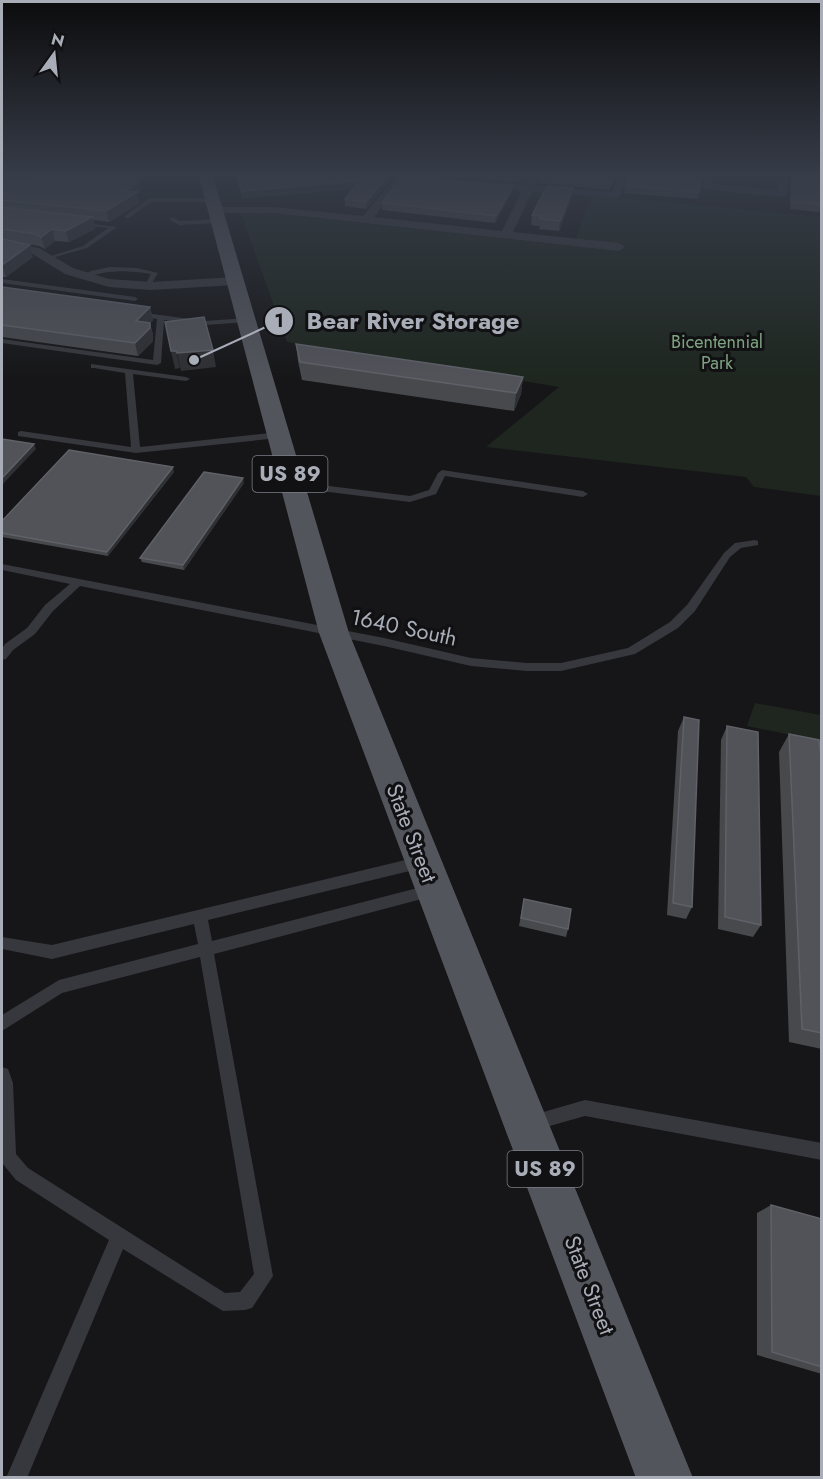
<svg xmlns="http://www.w3.org/2000/svg" width="823" height="1479" font-family="Jost,sans-serif">
  <rect width="100%" height="100%" fill="#161618"/>
  <path fill="#1e261f" d="M592,195L821,217V496L754,487L746,477L486,447L559,387L287,342L241,214L257,212L573,246Z
    M755,703L821,715V741L747,726Z"/>
  <g fill="none" stroke-linecap="round" stroke-linejoin="round">
    <path fill="#37383d" fill-rule="evenodd" d="M194,173L208,174L126,181L123,179Z
      M150,198H213L216,200L213,202H151L129,218H125V216Z
      M172,217L180,221L219,219L222,221L219,223L179,225L170,220Z
      M77,222L117,227L87,248L48,259V257L83,246L108,228L79,225Z
      M110,267L137,268L158,273L150,286L148,287L145,285L151,274C125,270 109,270 84,278L81,276L91,271Z
      M2,279L135,297L138,299L135,301L2,283Z
      M138,312L205,321L247,318L251,320L247,322L205,325L164,320L161,363L157,365L2,343V339L153,360L157,319L136,315L134,314Z
      M91,364L186,377L190,379L186,381L133,374L140,447L279,432L283,435L279,438L136,453L18,436V432L21,431L131,447L125,373L94,368H91Z
      M442,470L583,491L588,494L583,497L445,476L436,494L410,502L329,492H294L289,489L294,486H329L410,496L429,490L438,473Z
      M755,540L758,541V545L741,548L730,557L695,611L678,628L635,654L561,671H527L471,666L384,646L80,586L53,611L35,634L13,650L6,659L2,660V649L5,644L27,628L45,605L70,584L2,570V564L384,638L471,658L527,663H561L628,648L670,622L687,605L724,553L735,543Z
      M422,856L427,858L429,862L427,866L422,868L208,920L212,941L433,884L438,886L440,890L438,894L433,896L214,954L273,1276L252,1308L245,1310L223,1311L123,1249L27,1478H6L109,1240L16,1180L2,1163V1067L8,1069L13,1083L16,1154L28,1168L225,1293L240,1292L254,1274L200,957L62,993L2,1031V1015L59,980L198,944L194,924L52,959L2,949V937L52,945Z
      M585,1100L822,1143V1160L585,1116L532,1131L526,1129L524,1123L526,1117Z"/>
    <path fill="#37383d" fill-rule="evenodd" d="M390,173H403L406,176L374,217L502,231L522,191L448,185L439,178L442,173H452L449,178L451,179L525,185L530,175L534,174L539,177L535,186L612,192L618,173H628L621,195L616,198L532,192L513,232L619,243L625,247L619,251L273,213H216L211,210L216,207H273L363,216L395,178Z
      M704,173H714L713,184L777,190L778,173H788L787,194L782,197L703,189Z
      M2,241L39,248L73,268L109,279L151,282L235,277L241,281L235,285L151,290L109,287L65,274L31,253L2,247Z"/>
    <path fill="#53555c" fill-rule="evenodd" d="M198,173H212L349,633L693,1478H636L319,633Z"/>
  </g>
  <path fill="#47494d" d="M2,173H32L33,177L142,180L140,182L141,192L137,194L139,203L109,222L93,220L95,229L69,242L55,241L45,249L39,246L13,241L33,257L6,277H2Z
    M234,173H392V178L366,209L345,206V199L354,189L243,198Z
    M405,173H439L448,180L513,186L512,192L495,223L382,210V203Z
    M452,173H530L528,174L524,181L517,182L452,177Z
    M536,173H616L610,190L539,183L540,176Z
    M791,173H808L822,175V205L819,212L790,209Z
    M625,186L699,192L698,199L624,193Z
    M573,188L572,197L559,231L539,229L540,226L531,225L532,215Z
    M2,287L150,307L153,320L150,323L153,335V341L138,356L2,337Z
    M296,344L523,377L521,394L514,411L302,380L298,361Z
    M174,472L108,556L2,537V521Z
    M244,483L184,570L142,562L140,558Z
    M684,717L692,907L686,919L667,915L678,731Z
    M727,726L761,925L753,937L718,929L721,740Z
    M789,734L822,767V1049L789,1042L779,752Z
    M524,899L568,929L566,937L519,926Z
    M771,1205L822,1219V1374L757,1355V1213Z"/>
  <path fill="#2f3033" d="M23,173H32L34,180L24,186L20,175Z
    M135,173H140L142,180L140,182L141,192L137,194L139,203L109,222L106,211L125,191L131,176Z
    M390,173H392V178L366,209V202Z
    M526,173H530L528,174L524,181L517,182L518,175Z
    M360,181V188L243,198L242,191Z
    M513,186L512,192L495,223L496,216Z
    M573,188L572,197L559,231L560,221Z
    M92,217L95,229L69,242L66,231Z
    M52,229L55,241L45,249L41,237Z
    M30,245L33,257L6,277L2,265Z
    M150,307L153,320L150,323L153,335V341L138,356L135,343L136,321Z
    M213,350L216,367L181,371L177,353Z
    M171,351H176L180,368L175,369Z
    M523,377L521,394L514,411L516,393Z
    M34,444L36,449L2,485V478Z
    M173,467L174,472L108,556L107,552Z
    M243,478L244,483L184,570L183,565Z"/>
  <path fill="#525359" stroke="#5f6168" stroke-width="1.5" d="M2,173H23L20,175Z
    M41,173H135L131,176H138L133,180L139,181L125,191L137,192L106,211L2,200V180L21,183Z
    M236,173H390L366,202L345,199L360,181L242,191Z
    M405,173H439L448,180L513,186L496,216L382,203Z
    M490,173H526L525,174L518,175Z
    M541,173H615L612,183L540,176Z
    M629,173H702L699,192L625,186Z
    M792,173H808L822,175V195H820L822,204L792,202Z
    M547,186L573,188L560,221L540,219L542,216L532,215Z
    M2,207L92,217L66,231L52,229L41,237L36,234L2,229Z
    M2,239L30,245L2,265Z
    M2,287L150,307L136,321L150,323V328L135,343L2,325Z
    M204,317L213,350L177,353L176,351H171L165,322Z
    M296,344L523,377L516,393L300,362Z
    M2,439L34,444L2,478Z
    M69,450L173,467L107,552L2,533V521Z
    M204,472L243,478L183,565L140,558Z
    M684,717L699,720L692,907L673,903Z
    M727,726L758,732L761,925L725,917Z
    M789,734L819,740L822,767V1033L802,1029Z
    M524,899L571,909L568,929L521,918Z
    M771,1205L822,1219V1367L772,1352Z"/>
  <linearGradient id="sky" x2="0" y2="1"><stop stop-color="#0c0c0d"/><stop offset="0.46" stop-color="#363c48"/><stop offset="1" stop-color="#363c48" stop-opacity="0"/></linearGradient>
  <rect width="823" height="380" fill="url(#sky)"/>
  <g text-anchor="middle" dominant-baseline="central" stroke-width="6" stroke-linejoin="round" paint-order="stroke">
    <g font-size="18" fill="#7fa381" stroke="#111113">
      <text x="717" y="342">Bicentennial<tspan x="717" dy="21">Park</tspan></text>
    </g>
    <g fill="#111113" stroke="#7b7e86" stroke-width="1.5">
      <rect x="252.5" y="456" width="75" height="36" rx="4.5"/>
      <rect x="507.5" y="1151" width="75" height="36" rx="4.5"/>
    </g>
    <g font-size="21" font-weight="bold" fill="#a8adb8">
      <text x="290" y="474">US 89</text>
      <text x="545" y="1169">US 89</text>
    </g>
    <g font-size="22" fill="#a8adb8" stroke="#111113">
      <text transform="translate(404 627) rotate(12)">1640 South</text>
      <text transform="translate(412 833) rotate(69)">State Street</text>
      <text transform="translate(590 1285) rotate(69)">State Street</text>
    </g>
  </g>
  <path fill="none" stroke="#a8adb8" stroke-width="2" d="M194 360L279 321"/>
  <g fill="#a8adb8" stroke="#111113" stroke-width="2">
    <circle cx="194" cy="360" r="6"/>
    <circle cx="279" cy="321" r="15"/>
  </g>
  <g font-size="18" text-anchor="middle" font-weight="bold" fill="#111">
    <text x="279" y="327">1</text>
  </g>
  <g font-size="24" text-anchor="middle" font-weight="bold" fill="#a8adb8" stroke="#111113" stroke-width="6" stroke-linejoin="round" paint-order="stroke">
    <text x="413" y="329">Bear River Storage</text>
  </g>
  <rect width="823" height="1479" fill="none" stroke="#a8adb8" stroke-width="6"/>
  <g transform="translate(54 54) rotate(15)" stroke="#111113" stroke-width="4.5" paint-order="stroke">
  <path d="M0-4.5L10 22L0 15L-10 22Z" fill="#a8adb8"/>
  <text y="-9" font-size="16" font-weight="bold" text-anchor="middle" fill="#a8adb8">N</text>
  </g>
</svg>
